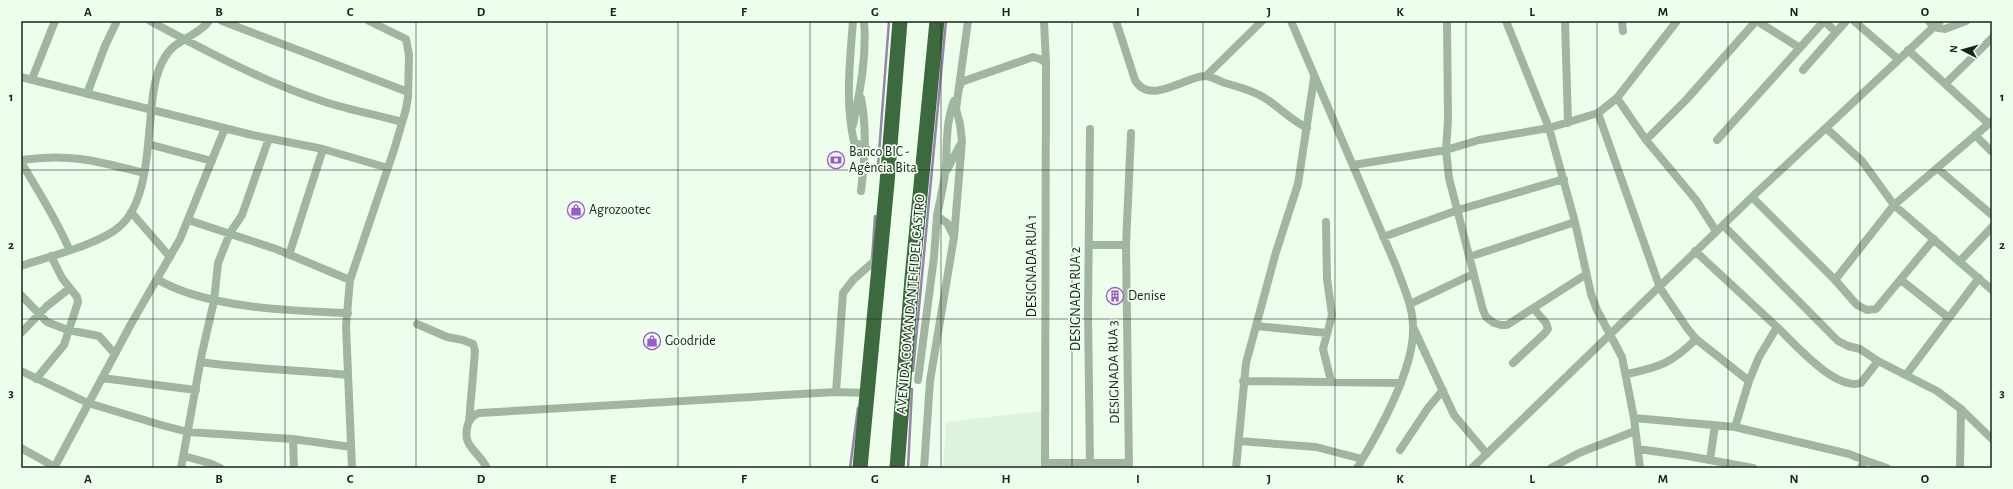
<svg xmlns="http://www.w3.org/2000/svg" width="2013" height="489" font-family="'Alegreya Sans',sans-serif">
  <rect width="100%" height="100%" fill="#eefeed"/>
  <path fill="#def3dd" d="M1041,411L1042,468H943L946,422Z"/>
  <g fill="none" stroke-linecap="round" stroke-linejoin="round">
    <path stroke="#9784ab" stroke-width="2.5" d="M878,166L889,21
      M872,260L875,216
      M913,371L946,21
      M850,468L858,408
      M908,468L912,389"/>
    <path stroke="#a1b6a0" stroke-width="8" d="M150,21C206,51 264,82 325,102C350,110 377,115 402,122
      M222,21L408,92
      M853,21C850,61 845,102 854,142L866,148
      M1044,21L1046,63L1045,468
      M1116,21L1135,80C1150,106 1184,77 1205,76C1211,76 1219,81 1225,83C1242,88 1258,92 1272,103C1284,112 1293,121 1307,128
      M1291,21L1396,266C1403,286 1413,306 1413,327C1415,368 1378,434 1357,468
      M1447,21L1448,120L1446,150L1449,178L1483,310L1486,317L1494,323L1501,325H1507L1585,275
      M1506,21L1549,128L1575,222L1591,294L1597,310L1622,357L1634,418L1640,468
      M1565,21L1568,123
      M1622,21L1623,31
      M1677,21L1617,98L1646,140L1696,200L1716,231
      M1757,21L1800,48
      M1824,21L1836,32
      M1854,21L1898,59
      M1929,21L1933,27L1945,29L1966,21
      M1908,50L1989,124
      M1803,70L1846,21
      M1206,76L1262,21
      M21,77L252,135L323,149L388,168
      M32,79L55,21
      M1945,84L1992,38
      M960,86L961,82L1033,57L1040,59L1046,63
      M87,94L105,46L117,21
      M861,98C867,130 865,158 861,191
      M1598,113L1660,288L1687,328L1696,339L1749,381
      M853,125C860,91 867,56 864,21
      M1826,128L1862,161L1894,205L1992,290
      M1975,135L1992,152
      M1646,140L1686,100L1756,21
      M1717,140L1824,21
      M148,144L212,161
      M21,160C70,153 97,161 144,173
      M21,162C38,191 56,218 69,249
      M1353,165L1446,150L1479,140L1549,128L1598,113L1617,98
      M1937,168L1992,215
      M947,170L960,145
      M1752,197L1835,280L1857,305L1867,310L1876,309L1934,239
      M131,212L170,257
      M188,220L276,249L350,280
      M1326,222L1327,279L1332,315L1323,349L1331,381
      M1723,225L1838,341L1848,346L1860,349L1878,361L1937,391L1961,409L1992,439
      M954,237L947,223L937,216C940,199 945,182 946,164C947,142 946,122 954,101
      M1383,237L1458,210L1564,179
      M1089,245H1126
      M1695,251L1777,327L1759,357L1749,381L1735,427
      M289,255L323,149
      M1469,257L1575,222
      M1960,261L1992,227
      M21,266C47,257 100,244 119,227C145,206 147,155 150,124C152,103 153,76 165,57C175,39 197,37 209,21
      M157,279C204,308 293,311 348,313
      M1835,280L1894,205L1992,121
      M1901,280L1949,318
      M21,295L47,322L68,330L99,336L115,354
      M1410,304L1473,274
      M417,324L447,337L463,340L473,344L475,351L469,422
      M1256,326L1327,333
      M1777,327C1794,343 1835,391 1861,383L1878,361
      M1414,329L1454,415L1487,454
      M21,333L47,306L70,288
      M200,362C249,369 299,370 348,375
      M1513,363L1544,334L1548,329L1546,323L1534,309
      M21,371L88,403L161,425L188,432L293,439L351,447
      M1627,374C1660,367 1672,363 1696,339
      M1906,375L1979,278
      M102,378L196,390
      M36,379L64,345L78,302L77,297L62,278L51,256
      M918,380L934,257L937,216
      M1243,381L1401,383
      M836,392L843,293L853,280L880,256
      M1634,418L1735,427L1849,454L1864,460L1861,468
      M293,439L294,468
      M1239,441L1316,447L1362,459
      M21,448L55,467
      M1638,449L1688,456L1753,468
      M1400,450L1428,408L1443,390
      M184,456L209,463L220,468
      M1710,460L1715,425
      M1864,460L1887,468
      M1045,463H1129
      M54,468L131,324L180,239L225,128
      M181,468L202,353L214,301L218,263L230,233L242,215L269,138
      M352,468L346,326L350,280L394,150L406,109L408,97L409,55L406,39L369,21
      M487,468C478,450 461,447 468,424C470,419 473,415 479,413L836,392L867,393
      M924,468L930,381L954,237L962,141L960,124L956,109L968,21
      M1090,468L1088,310L1090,129
      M1129,468L1126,245L1131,133
      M1236,468L1246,363L1276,252L1298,184L1314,78
      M1472,468L1752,197L1940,21
      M1551,468L1579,453L1635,431
      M1960,468L1961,409"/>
    <path stroke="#3c693d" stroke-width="15" d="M860,468L887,183L900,21
      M897,468L912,278L937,21"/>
  </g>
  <path fill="none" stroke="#1d231d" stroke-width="1" stroke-opacity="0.55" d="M153,21V468M285,21V468M416,21V468M547,21V468M678,21V468M810,21V468M941,21V468M1072,21V468M1203,21V468M1335,21V468M1466,21V468M1597,21V468M1728,21V468M1860,21V468M21,170H1992M21,319H1992"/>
  <defs>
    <g id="bank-ring" transform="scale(0.9)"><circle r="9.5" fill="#eefeed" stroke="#9b59cf" stroke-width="1.5"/><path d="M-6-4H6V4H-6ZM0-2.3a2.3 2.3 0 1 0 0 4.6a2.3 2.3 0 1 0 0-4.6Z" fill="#9b59cf"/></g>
    <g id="shop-ring" transform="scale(0.9)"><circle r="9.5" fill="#eefeed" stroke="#9b59cf" stroke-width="1.5"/><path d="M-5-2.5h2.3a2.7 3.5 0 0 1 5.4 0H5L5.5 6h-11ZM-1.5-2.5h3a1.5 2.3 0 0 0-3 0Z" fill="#9b59cf"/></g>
    <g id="building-ring" transform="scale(0.9)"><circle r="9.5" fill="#eefeed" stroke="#9b59cf" stroke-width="1.5"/><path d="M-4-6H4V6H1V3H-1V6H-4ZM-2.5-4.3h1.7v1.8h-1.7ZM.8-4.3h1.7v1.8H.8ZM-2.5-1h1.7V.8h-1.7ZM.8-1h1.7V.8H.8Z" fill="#9b59cf"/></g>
  </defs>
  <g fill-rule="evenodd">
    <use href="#bank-ring" x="836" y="160"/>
    <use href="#shop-ring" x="576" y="210"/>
    <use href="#building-ring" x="1115" y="296"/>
    <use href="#shop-ring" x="652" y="341"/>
  </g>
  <g text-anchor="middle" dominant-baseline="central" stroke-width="3.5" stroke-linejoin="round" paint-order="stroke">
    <g font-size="14" fill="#1d231d" stroke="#eefeed" text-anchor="start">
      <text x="849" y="152">Banco BIC -<tspan x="849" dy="16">Agência Bita</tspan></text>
      <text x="589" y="210">Agrozootec</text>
      <text x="1128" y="296">Denise</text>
      <text x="665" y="341">Goodride</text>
    </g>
    <g font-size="14" fill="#1d231d" stroke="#eefeed">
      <text transform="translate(1032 266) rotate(-90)">DESIGNADA RUA 1</text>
      <text transform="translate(1076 299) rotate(-90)">DESIGNADA RUA 2</text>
      <text transform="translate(911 304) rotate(-85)">AVENIDA COMANDANTE FIDEL CASTRO</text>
      <text transform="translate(1114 372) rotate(-91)">DESIGNADA RUA 3</text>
    </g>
  </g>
  <rect width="2013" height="489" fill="none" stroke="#eefeed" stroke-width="44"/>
  <g transform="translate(1963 50) rotate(276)" stroke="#eefeed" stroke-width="3" paint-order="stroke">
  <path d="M0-3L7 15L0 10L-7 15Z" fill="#1d231d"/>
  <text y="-6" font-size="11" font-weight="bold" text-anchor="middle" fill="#1d231d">N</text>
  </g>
  <rect x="22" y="22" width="1969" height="445" fill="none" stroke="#1d231d" stroke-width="1.5"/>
  <g font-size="13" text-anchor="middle" font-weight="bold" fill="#1d231d">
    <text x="88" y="16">A</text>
    <text x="219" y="16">B</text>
    <text x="350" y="16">C</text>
    <text x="481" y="16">D</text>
    <text x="613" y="16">E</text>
    <text x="744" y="16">F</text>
    <text x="875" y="16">G</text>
    <text x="1006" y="16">H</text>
    <text x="1138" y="16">I</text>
    <text x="1269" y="16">J</text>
    <text x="1400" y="16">K</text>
    <text x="1532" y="16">L</text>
    <text x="1663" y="16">M</text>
    <text x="1794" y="16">N</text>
    <text x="1925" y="16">O</text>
    <text x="11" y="101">1</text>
    <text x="2002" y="101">1</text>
    <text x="11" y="249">2</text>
    <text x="2002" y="249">2</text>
    <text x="11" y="397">3</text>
    <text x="2002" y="397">3</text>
    <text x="88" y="483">A</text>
    <text x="219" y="483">B</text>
    <text x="350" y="483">C</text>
    <text x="481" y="483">D</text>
    <text x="613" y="483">E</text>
    <text x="744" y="483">F</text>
    <text x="875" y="483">G</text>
    <text x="1006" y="483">H</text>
    <text x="1138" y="483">I</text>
    <text x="1269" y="483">J</text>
    <text x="1400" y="483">K</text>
    <text x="1532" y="483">L</text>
    <text x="1663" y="483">M</text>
    <text x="1794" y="483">N</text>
    <text x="1925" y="483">O</text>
  </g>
</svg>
